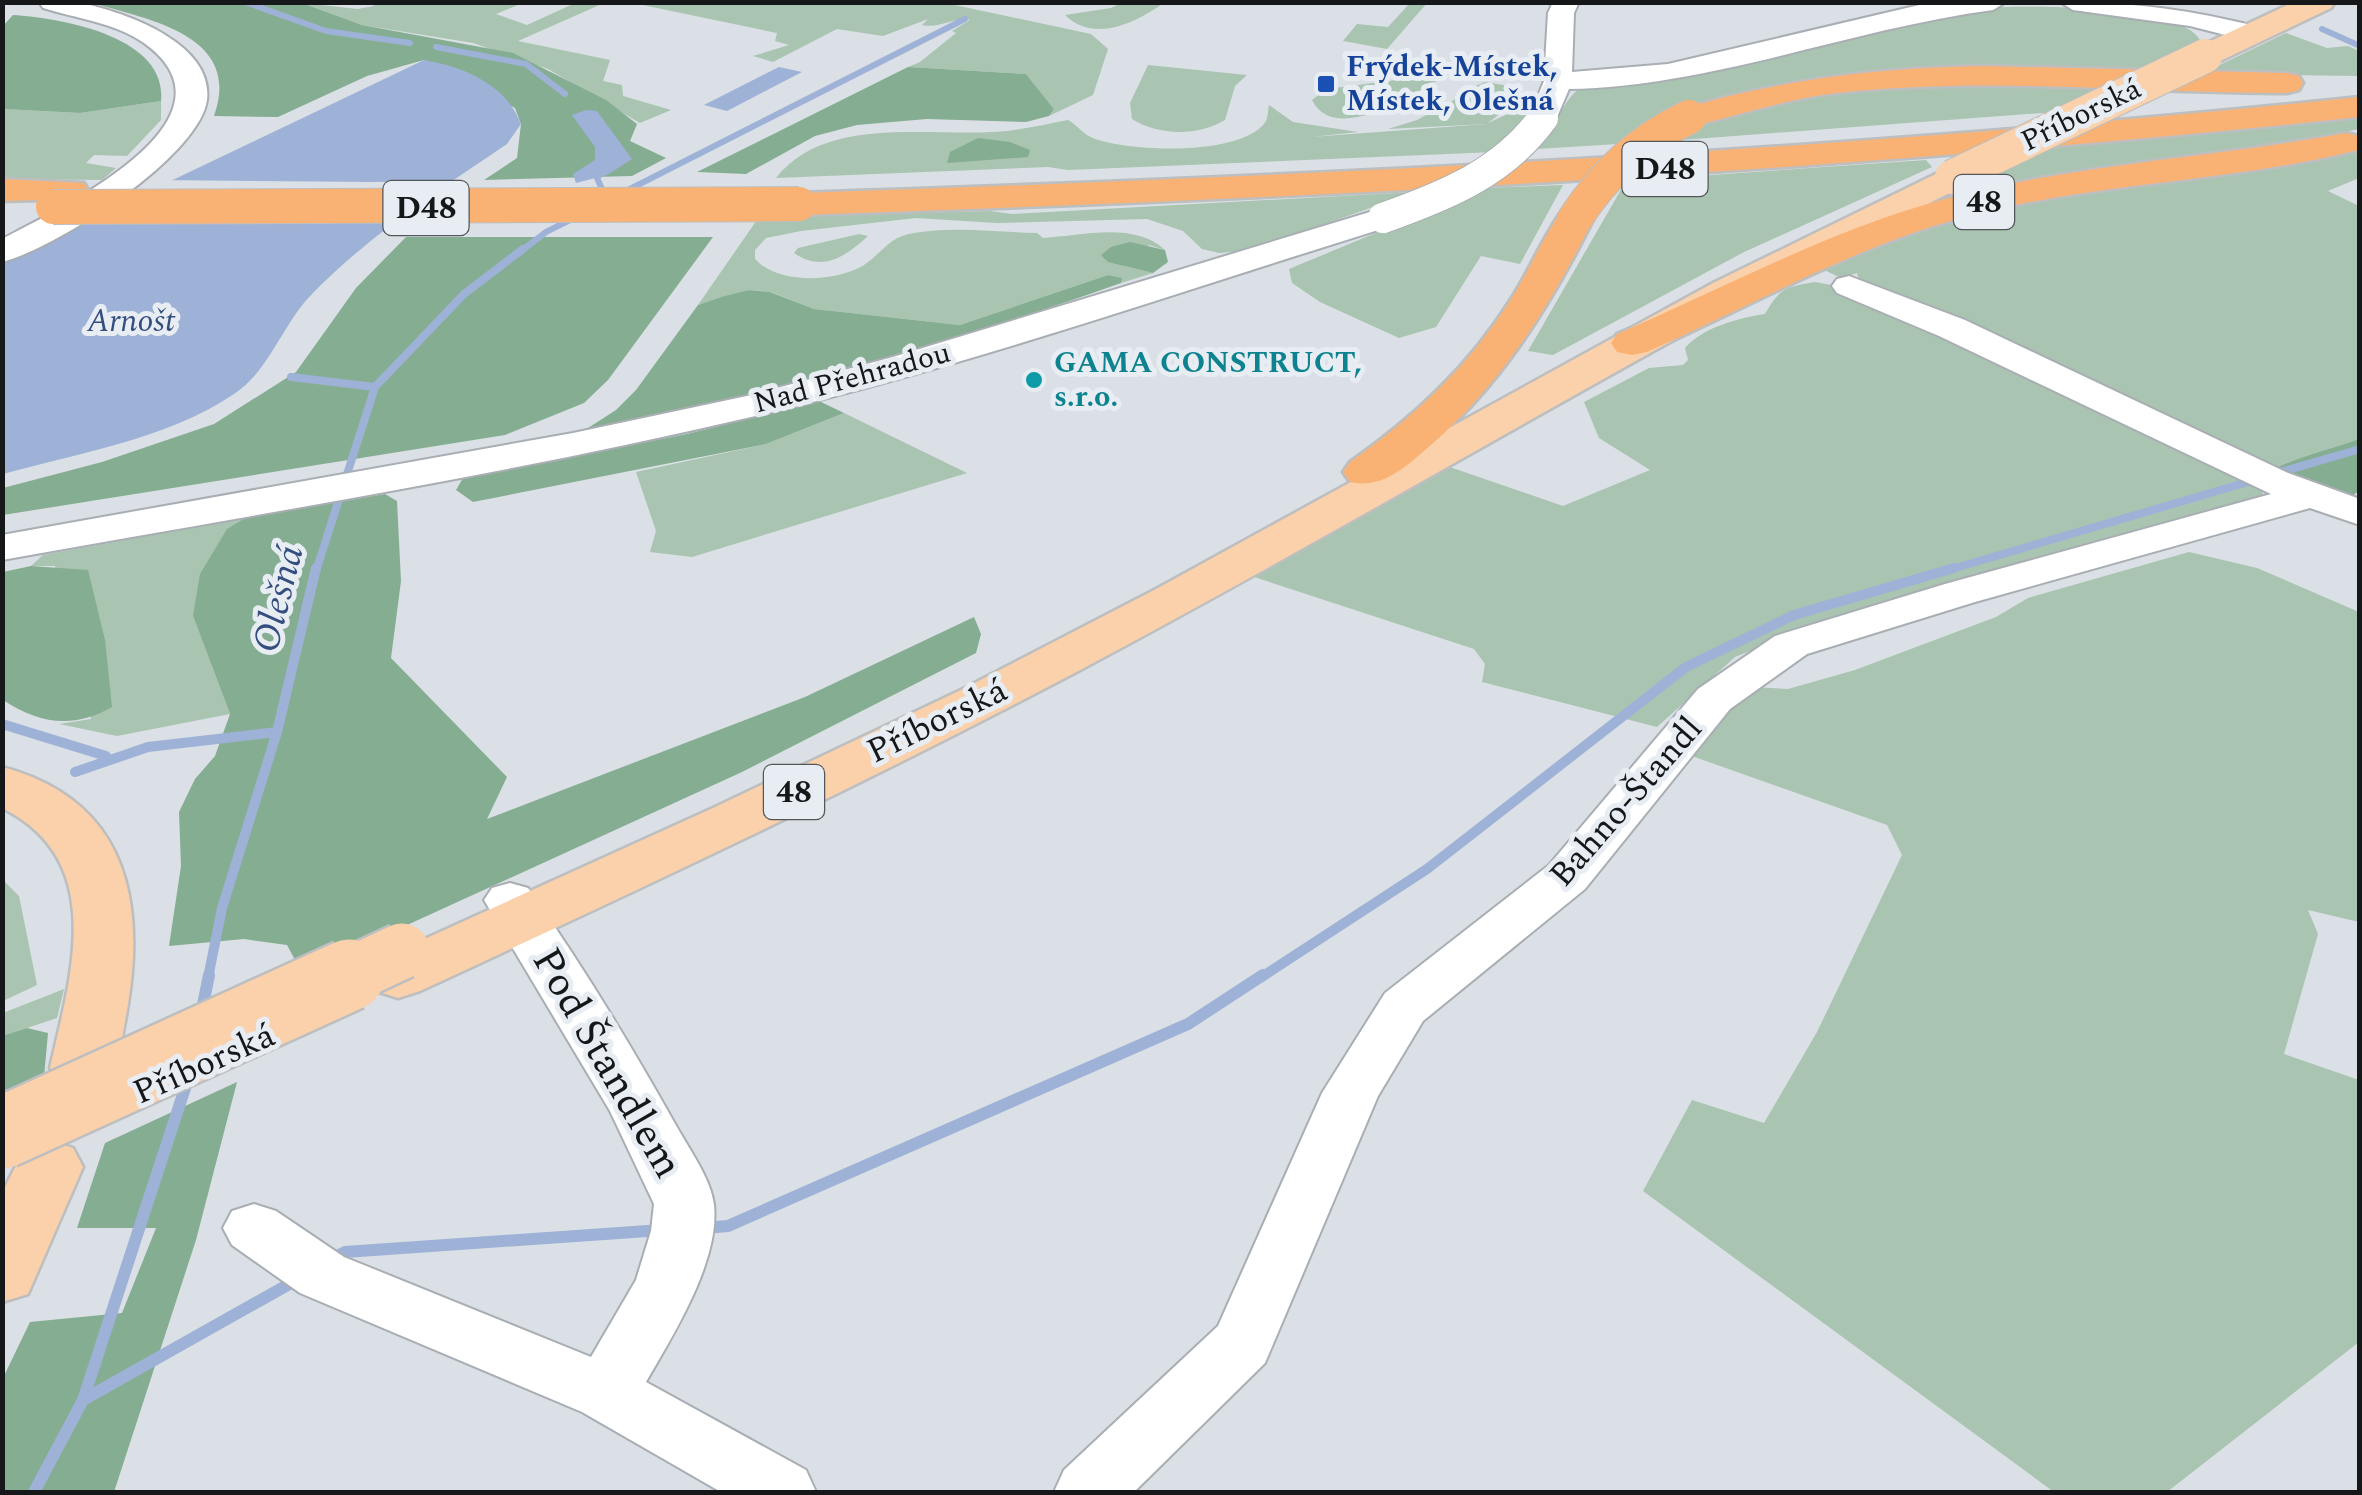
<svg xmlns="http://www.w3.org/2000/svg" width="2362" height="1495" font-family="Spectral,serif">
  <rect width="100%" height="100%" fill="#dae0e5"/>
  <path fill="#a9c4b1" d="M370,2L523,3L496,14L527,25L573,4L568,3H604L518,41L610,60L603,81L622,85L623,96L671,110L640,123L548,69L473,43L362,25L302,3L358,9L374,6Z
    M633,3H945L1091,34L1108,49L1093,95L1049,116L1054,109L1026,74L908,67L920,62L956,33L952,31L970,20C951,17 941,29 922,25L928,19L883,36L837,29L773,62L753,56L789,45L775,41L777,33Z
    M1121,3H1164C1136,22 1095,44 1065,15L1111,8Z
    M1410,3H1427L1387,49L1343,41L1357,24L1388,27Z
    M2001,7C2038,6 2182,5 2200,40L2136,74L1918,68L1814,77L1685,108L1617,144L1537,149C1550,134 1565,98 1578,90L1665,80L1927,16Z
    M2286,33L2327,48L2348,46L2359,51V76L2201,74Z
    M1148,65L1247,75L1235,86L1225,120C1198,136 1159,136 1132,119L1130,103Z
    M1450,73C1421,89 1336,148 1312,100L1327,89Z
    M1485,82L1516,87L1525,94L1488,123L1510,113L1527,116L1494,152L1068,170L1048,167L776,178C824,116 925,136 991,132C1017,131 1043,125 1068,120C1077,125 1084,135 1093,138C1127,152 1244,157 1266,121C1268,116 1268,110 1269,105L1293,122L1358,132L1311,137L1487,124L1388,129L1417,120L1465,94L1461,92Z
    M2114,84L2055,112L1668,141L1740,110L1861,85Z
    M161,101V120L127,156L94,155L86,163L116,168L102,180L3,179V109L80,113Z
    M2359,118V129L2334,134L1980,191L1976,185L2048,149Z
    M2359,148V178L2328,191L2359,206V439C2329,450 2298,456 2270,471L1859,281L1857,273L1841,278L1820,268L1930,226L1994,209Z
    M1926,160L1932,167L1744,252L1553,355L1528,351L1626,181Z
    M1563,185L1520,264L1481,256L1436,327L1399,338L1320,302L1292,283L1289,269L1484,188Z
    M1415,192L1300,233L1241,251L1219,253L1202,249L1183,231L1147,219L997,223L916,218L801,231L766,238L755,250V259C778,285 836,282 864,265C882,253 890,236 914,233C954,226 997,232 1037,233L1043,238C1082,236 1134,221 1165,250L1149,245L1124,266L1153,273L1121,283V278L1108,275L960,325L814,309L771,292L749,290L698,305L759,217L990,211L1012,214Z
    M859,234L868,236C846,256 823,273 794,253L798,248Z
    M1815,282L1842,287L2265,483L2261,500L1829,619L1735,657L1657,727L1482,682L1485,664L1474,649L1239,572L1438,463L1563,506L1650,470L1599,438L1584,402L1649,368L1683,365L1688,360L1685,348C1703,327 1739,318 1765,314C1779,289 1785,287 1815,282Z
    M844,413L967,473L692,557L650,552L656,531L636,472L766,444Z
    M245,518L227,530L193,616L230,714L117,736L59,724L91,719L55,566H31L43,555Z
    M2189,552L2257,568L2359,612V922L2308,910L2318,934L2284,1054L2359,1080V1342L2167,1492H2054L1643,1191L1692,1100L1764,1123L1817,1032L1902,855L1887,825L1689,755L1752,687L1788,689L1855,670L1996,617L2028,598Z
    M3,880L19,896L37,985L3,1001Z
    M64,989L57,1018L3,1036V1013Z"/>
  <path fill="#85ad92" d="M93,3H302L362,25L513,53L606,100L637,124L630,141L666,158L632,176L484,180L517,158L521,124L515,108L424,60L367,76L278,117L214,116C243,35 149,20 93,3Z
    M13,15C60,18 168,36 161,101L80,113L3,109V26Z
    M908,67L1026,74L1054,109L1049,116L1026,122L927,119L857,125L815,136L746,174L697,172Z
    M978,138L1010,142L1030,150L1028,157L947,163L950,152Z
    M406,237H713L608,380L584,403L505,435L3,515V488L102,462L214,424L296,372L356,288Z
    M1130,242L1165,250L1168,262L1153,273L1108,262L1101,255L1111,247Z
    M1108,275L1122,278L1121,283C947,345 772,392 592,431L588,428L616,410L636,390L698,305L725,296L749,290L770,292L814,309L960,325Z
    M819,401L844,413L766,444L473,502L456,490L463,478L687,434Z
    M2359,439V491L2345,501L2270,471C2298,456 2329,450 2359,439Z
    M385,494L397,501L401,581L391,658L507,777L487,819L805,697L974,617L981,634L976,653L742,772L302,973L287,945L244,939L169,946L181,866L179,812L195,779L215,756L230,714L193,616L200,574L227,529L245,518Z
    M31,566L88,570L105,640L112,707C74,729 39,724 3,700V572Z
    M27,1028L48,1033L43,1088L2,1106V1036Z
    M237,1082L196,1240L114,1492H3V1378L30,1322L122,1313L156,1228H77L105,1143Z"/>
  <path fill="#9eb2d7" d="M424,60C464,67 506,84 521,124L507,144C439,190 371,234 313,293C282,324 271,369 234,394C168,439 78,453 3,474V261Z
    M779,67L802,72L727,111L704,105Z
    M586,110L597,111L632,159L607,175L576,183L573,174L595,160V147L572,115Z"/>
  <path fill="#dae0e5" d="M156,180L372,182L461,181L404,220L74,219Z"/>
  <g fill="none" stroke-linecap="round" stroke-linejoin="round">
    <path stroke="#9eb2d7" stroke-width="6" d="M245,2L326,31L410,43
      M2322,29L2360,46
      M436,47L526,64L565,94
      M607,168L597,178L607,200
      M622,193L965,19
      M520,252L546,232L576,217"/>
    <path stroke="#9eb2d7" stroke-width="8" d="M291,377L375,387
      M2274,474L2360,449
      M316,571L375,387L464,294L523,249
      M1945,571L2258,479"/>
    <path stroke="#9eb2d7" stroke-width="10" d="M2,724L106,756
      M75,772L148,747L277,732
      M208,978L222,908L277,732L316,568
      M1260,978L1427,869L1686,667L1794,615L1954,568"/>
    <path stroke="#9eb2d7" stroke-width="12" d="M201,1015L209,975
      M704,1228L728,1226L1188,1024L1263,975
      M332,1259L345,1252L662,1230
      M83,1400L300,1278
      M34,1492L83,1400L189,1076"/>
    <g stroke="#a8aeb3" stroke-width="4">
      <path id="minor" d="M39,2C54,2 71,1 85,4C127,13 214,44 207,100C199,157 55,249 2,262V239C61,208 250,119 144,43C116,23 75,18 43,8Z
        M1553,2H1579L1574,13L1572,72L1668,64L1932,2H2006L1993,10C1850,29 1714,86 1569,89L1557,117H1537L1532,111L1544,81L1548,13Z
        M2060,2C2134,2 2192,10 2263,28L2267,34L2253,42L2190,26L2073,10Z
        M1383,208L1394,211L1399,218L1394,225C1181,291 969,366 751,417C504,475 252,515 2,560V535L573,433L747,396L893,357Z
        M1849,276L1965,320L2288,473L2360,499V525L2310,508L1975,602L1807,654L1730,709L1585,889L1423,1021L1378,1096L1265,1363L1134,1492H1054L1064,1470L1218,1326L1322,1093L1385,993L1549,865L1698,689L1775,636L1945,584L2271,494L1939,336L1837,293L1832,286L1837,279Z
        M510,883L528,888C581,963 629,1042 674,1122C687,1146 711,1178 714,1205C720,1261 673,1335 646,1382L806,1470L816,1492H721L582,1412L300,1293L232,1245L223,1228L232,1211L254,1204L276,1211L344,1257L591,1357L636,1280L651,1231L654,1204L610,1111L484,900L492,888Z"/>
    </g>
    <g stroke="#bdbebf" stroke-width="5">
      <path id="major" d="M2294,2H2335L2331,8L2216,63H2194L2189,56L2194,49Z
        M1952,166L1965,169L1970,177L1965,185C1665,336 1378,512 1082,669C865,784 642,888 420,991L398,998L376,991L367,976L376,961L713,808L963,689L1158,588L1713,283Z
        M2,767C122,799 146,893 128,1004C123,1032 120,1060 106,1085L83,1092L60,1085L50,1068C71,975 108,860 2,808Z
        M49,1140L73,1148L83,1167L28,1294L2,1302V1193L25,1148Z"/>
    </g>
    <g stroke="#bdbebf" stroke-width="5">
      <path id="highway" d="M1985,66L2287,73L2299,76L2303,83L2299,90L2287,93C2138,93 1986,76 1837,93C1786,99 1739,115 1689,127L1677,124L1672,117L1677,110C1785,79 1873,68 1985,66Z
        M2360,97V117C1840,172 1321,198 799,215L786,212L781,204L786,196L799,193C1320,176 1840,151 2360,97Z
        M2346,133L2358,136V150C2228,183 2091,182 1961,218C1851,248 1751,306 1647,352L1632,355L1617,352L1611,343L1617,334C1724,288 1828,231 1941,200C2073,164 2212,158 2346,133Z
        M2,179L84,183L89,191L84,199L2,201Z
        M1574,209L1587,212L1593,220C1549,308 1500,387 1424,451C1402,470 1380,489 1350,482L1343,472L1350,462C1414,417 1469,366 1511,299C1529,271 1542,239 1561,212Z"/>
    </g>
    <use href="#minor" fill="#fff" fill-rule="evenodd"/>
    <use href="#major" fill="#fbd1ac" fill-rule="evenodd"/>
    <use href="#highway" fill="#f9b274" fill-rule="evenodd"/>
    <g stroke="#a8aeb3" stroke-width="32" stroke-linecap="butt">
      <path id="minor-bridge" d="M1383,218C1445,196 1503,173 1543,118"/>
    </g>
    <g stroke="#bdbebf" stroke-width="36" stroke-linecap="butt">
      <path id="major-bridge-far2" d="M1952,177L2205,56"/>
    </g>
    <g stroke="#bdbebf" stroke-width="60" stroke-linecap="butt">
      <path id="major-bridge-far1" d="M344,978L402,951"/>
    </g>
    <g stroke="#bdbebf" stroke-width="76" stroke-linecap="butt">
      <path id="major-bridge" d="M2,1133L349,975"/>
    </g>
    <g stroke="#bdbebf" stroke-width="36" stroke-linecap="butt">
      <path id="highway-bridge" d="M53,207L799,204
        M1574,220C1604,174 1639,141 1689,117"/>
    </g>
    <use href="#minor-bridge" stroke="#fff" stroke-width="30"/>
    <use href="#major-bridge-far2" stroke="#fbd1ac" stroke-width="34"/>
    <use href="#major-bridge-far1" stroke="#fbd1ac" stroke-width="55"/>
    <use href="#major-bridge" stroke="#fbd1ac" stroke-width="71"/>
    <use href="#highway-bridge" stroke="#f9b274" stroke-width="34"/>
  </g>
  <rect fill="#1a4fb4" stroke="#e7edf3" stroke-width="4" x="1316" y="74" width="20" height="20" rx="5"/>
  <circle fill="#0f9aa8" stroke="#e7edf3" stroke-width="4" cx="1034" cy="380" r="10"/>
  <g text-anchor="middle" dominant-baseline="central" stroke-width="10" stroke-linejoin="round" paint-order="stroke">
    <g font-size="30" font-weight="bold" fill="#164399" stroke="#e7edf3" text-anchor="start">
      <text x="1346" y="67">Frýdek-Místek,<tspan x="1346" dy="34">Místek, Olešná</tspan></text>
    </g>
    <g font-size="30" fill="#151719" stroke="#e7edf3">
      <text transform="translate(2081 115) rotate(-26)">Příborská</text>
      <text transform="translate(852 378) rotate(-15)">Nad Přehradou</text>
    </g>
    <g font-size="30" font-weight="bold" fill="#0d838f" stroke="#e7edf3" text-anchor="start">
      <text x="1054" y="363">GAMA CONSTRUCT,<tspan x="1054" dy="34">s.r.o.</tspan></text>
    </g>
    <g fill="#e7edf3" stroke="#54575a" stroke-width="2.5">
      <rect x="1622.5" y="142" width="85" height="54" rx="8"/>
      <rect x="1954" y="175" width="60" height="54" rx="8"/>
      <rect x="383.5" y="181" width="85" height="54" rx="8"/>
      <rect x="764" y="765" width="60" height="54" rx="8"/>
    </g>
    <g font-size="32" font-weight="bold" fill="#151719">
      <text x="1665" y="169">D48</text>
      <text x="1984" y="202">48</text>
      <text x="426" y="208">D48</text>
      <text x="794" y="792">48</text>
    </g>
    <g font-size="32" font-style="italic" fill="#344e7f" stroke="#e7edf3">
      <text x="131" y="321">Arnošt</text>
    </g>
    <g font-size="35" fill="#151719" stroke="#e7edf3">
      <text transform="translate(937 721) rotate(-26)">Příborská</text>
      <text transform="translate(1626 802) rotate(-49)">Bahno-Štandl</text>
      <text transform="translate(204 1064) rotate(-24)">Příborská</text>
    </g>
    <g font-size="38" font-style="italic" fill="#344e7f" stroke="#e7edf3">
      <text transform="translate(279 599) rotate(-76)">Olešná</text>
    </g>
    <g font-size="42" fill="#151719" stroke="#e7edf3">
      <text transform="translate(607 1063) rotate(60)">Pod Štandlem</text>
    </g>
  </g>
  <rect width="2362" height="1495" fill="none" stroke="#151719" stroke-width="10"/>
</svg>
